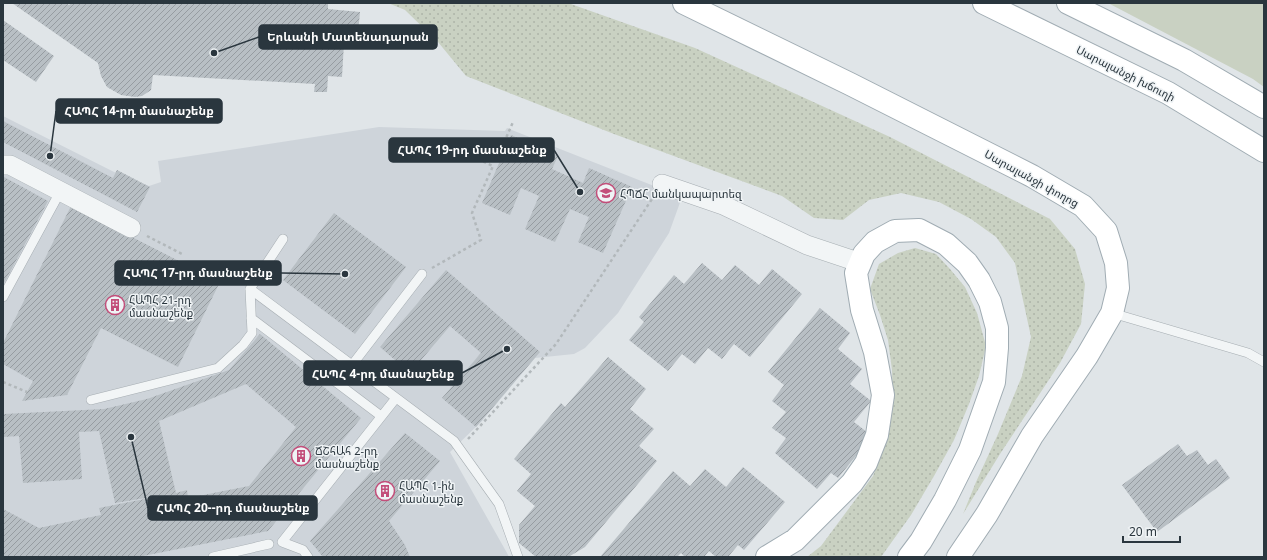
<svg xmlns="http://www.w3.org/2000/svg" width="1267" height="560" font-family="'Noto Sans','Noto Sans Armenian',sans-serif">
  <defs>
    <pattern id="grass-dots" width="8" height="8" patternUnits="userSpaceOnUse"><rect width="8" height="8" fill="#c9d1c2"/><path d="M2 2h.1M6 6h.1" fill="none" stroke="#adb4a8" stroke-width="1.8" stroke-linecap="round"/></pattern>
    <pattern id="building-hatch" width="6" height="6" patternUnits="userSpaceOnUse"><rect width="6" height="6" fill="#b8bfc4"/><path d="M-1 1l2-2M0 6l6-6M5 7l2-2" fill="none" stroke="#969ca1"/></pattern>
  </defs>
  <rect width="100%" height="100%" fill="#e0e5e8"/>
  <path fill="#ced4da" d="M3,116L120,175L149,186L161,182L158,161L379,127L505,131L507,128L682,197L669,233L618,313L585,348L574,354L535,358L482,421L450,452L507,553L509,557H3Z"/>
  <path fill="url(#grass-dots)" d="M388,3H568L695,48L890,137L1050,219L1075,249L1085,284L1081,324L1060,363L1000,454L963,514L976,482L998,434L1022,376L1031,337L1015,263L996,237L971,219L939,202L901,193L869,200L843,220L814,218L782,196L614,134L466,76L438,42L405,10Z
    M915,248L936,254L950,269L965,287L977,313L986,346L979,376L969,404L954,440L934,476L911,515L881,557H807L821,546L873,476L886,443L893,407L892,370L888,340L880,315L870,289L879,264L898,253Z"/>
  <path fill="#c9d1c2" d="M1108,3H1264V87L1253,79Z"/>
  <path fill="url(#building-hatch)" fill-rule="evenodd" d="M12,3H66L69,5L71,3H328V9L360,12L357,44L344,43L342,77L328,76L327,92H314L315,84L153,75L151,90L142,96L135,97L121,95L107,87L101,76L98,63Z
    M3,20L54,56L36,82L3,60Z
    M3,121L113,178L117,170L150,187L137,212L3,142Z
    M511,135L558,156L552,169L583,183L589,168L632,187L603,253L578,242L589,217L570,209L555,242L525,229L539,196L521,188L510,215L482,203Z
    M4,177L48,201L3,285V178Z
    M71,206L220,282L178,367L101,328L67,395L22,401L33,381L3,364V343Z
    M334,213L406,267L355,334L283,280Z
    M702,263L722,280L735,265L759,285L772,269L802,294L750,357L734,344L722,359L708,348L695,364L682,354L668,371L629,340L644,322L639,317L674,275L684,284Z
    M446,270L540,352L476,427L442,398L481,353L450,326L410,373L380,347Z
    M820,308L850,333L838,349L862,369L850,384L871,401L854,422L872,436L838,478L831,473L817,489L775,453L786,438L772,428L786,412L772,401L784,385L768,372Z
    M260,334L361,418L268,531L138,557H3V509L39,528L101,515L99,508L170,494L115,503L99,431L79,432L82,479L23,483L19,436L3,437L4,414L104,409L147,399L229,370ZM246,384L296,427L249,486L188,498L187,490L176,493L159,421Z
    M608,357L646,389L630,409L654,429L639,446L657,461L585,547L570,556L536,557L519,543V525L535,506L517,491L531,474L514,459L561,403L565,407Z
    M405,433L440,461L389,521L405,545L410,557H323L310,541Z
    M1178,444L1187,456L1197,450L1208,465L1216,459L1230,478L1157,532L1122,485Z
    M743,467L785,502L744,550L738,545L728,557H716L709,551L704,557H685L681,553L677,557H600L673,471L690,486L705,469L726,487Z"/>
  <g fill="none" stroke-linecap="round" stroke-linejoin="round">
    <g stroke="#a6adb2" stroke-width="10">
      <path id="lane" d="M283,239L250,289L454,441L499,504L518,557
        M3,297L60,192
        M1112,313L1248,353L1264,362
        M251,318L381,416
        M352,365L422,274
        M91,400L218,368L243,345L252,333L250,289
        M213,557L269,544
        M308,557L303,550L282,542L396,398"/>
    </g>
    <g stroke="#a6adb2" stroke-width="20">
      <path id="street" d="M3,165H10L131,228
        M662,184L723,205L807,245L861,263"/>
    </g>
    <g stroke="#a0acb3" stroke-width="24">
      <path id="primary" d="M684,3L850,84L1032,176L1083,206L1106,231L1116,263L1118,288L1112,313L1087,356L1032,436L987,514L958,557
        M984,3L1168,93L1264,151
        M1068,3L1184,60L1264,107
        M767,557L795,540L852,483L866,463L877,435L883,395L875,352L862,310L856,273L864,254L875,242L895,231L919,230L946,244L967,263L979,280L990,302L997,328V348L994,382L970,450L945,500L921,541L909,557"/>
    </g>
    <path stroke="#b2b8bb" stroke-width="2.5" stroke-dasharray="3 3" stroke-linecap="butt" d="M147,236L182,254
      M432,268L481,240L472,213L493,166L466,154L470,144L498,156L513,122
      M226,276L239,283
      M3,382L27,392
      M468,439L556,344L652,199"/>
    <use href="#lane" stroke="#f2f5f6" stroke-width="9"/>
    <use href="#street" stroke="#f2f5f6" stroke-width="19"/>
    <use href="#primary" stroke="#fff" stroke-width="22"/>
  </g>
  <defs>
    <g id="school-ring" transform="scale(1)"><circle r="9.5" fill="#eff3f5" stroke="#c34e7a" stroke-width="1.5"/><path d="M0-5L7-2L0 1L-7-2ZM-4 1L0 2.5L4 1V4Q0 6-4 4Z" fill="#c34e7a"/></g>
    <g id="building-ring" transform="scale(1)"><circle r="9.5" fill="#eff3f5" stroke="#c34e7a" stroke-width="1.5"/><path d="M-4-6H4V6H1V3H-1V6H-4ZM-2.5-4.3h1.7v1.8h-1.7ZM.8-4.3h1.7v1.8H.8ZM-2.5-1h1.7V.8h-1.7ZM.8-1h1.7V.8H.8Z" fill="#c34e7a"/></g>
  </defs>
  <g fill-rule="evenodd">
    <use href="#school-ring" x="606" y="193"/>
    <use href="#building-ring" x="115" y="305"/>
    <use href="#building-ring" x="301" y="456"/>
    <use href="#building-ring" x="385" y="491"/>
  </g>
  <g text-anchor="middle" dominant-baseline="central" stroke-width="3" stroke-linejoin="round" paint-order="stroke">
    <g font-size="11" fill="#2a363e" stroke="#eff3f5">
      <text transform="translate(1126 73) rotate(27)">Սարալանջի խճուղի</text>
      <text transform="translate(1032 178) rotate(29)">Սարալանջի փողոց</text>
    </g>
    <g font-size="11" fill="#2a363e" stroke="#eff3f5" text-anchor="start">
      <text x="620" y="193">ՀՊՃՀ մանկապարտեզ</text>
      <text x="129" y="299">ՀԱՊՀ 21-րդ<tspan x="129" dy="13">մասնաշենք</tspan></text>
      <text x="315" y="450">ՃՇհԱհ 2-րդ<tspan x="315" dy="13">մասնաշենք</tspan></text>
      <text x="399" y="485">ՀԱՊՀ 1-ին<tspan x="399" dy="13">մասնաշենք</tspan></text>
    </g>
  </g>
  <path fill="none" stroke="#2a363e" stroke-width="1.5" d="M214 53L259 37M50 156L56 111M580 192L554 150M345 274L281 273M507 349L462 373M131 437L148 508"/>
  <g fill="#2a363e" stroke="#eff3f5" stroke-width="1.5">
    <circle cx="214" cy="53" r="4"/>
    <circle cx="50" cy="156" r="4"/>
    <circle cx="580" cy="192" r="4"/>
    <circle cx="345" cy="274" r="4"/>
    <circle cx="507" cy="349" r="4"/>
    <circle cx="131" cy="437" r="4"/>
  </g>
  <g fill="#2a363e" stroke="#2a363e" stroke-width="1.5">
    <rect x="259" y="25" width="178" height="24" rx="4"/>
    <rect x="56" y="99" width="166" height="24" rx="4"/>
    <rect x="389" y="138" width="165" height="24" rx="4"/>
    <rect x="115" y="261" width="166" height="24" rx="4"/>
    <rect x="304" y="361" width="158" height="24" rx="4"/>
    <rect x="148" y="496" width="169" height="24" rx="4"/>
  </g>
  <g font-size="12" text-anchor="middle" font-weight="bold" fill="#fff">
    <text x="348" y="41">Երևանի Մատենադարան</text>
    <text x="139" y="115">ՀԱՊՀ 14-րդ մասնաշենք</text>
    <text x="472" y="154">ՀԱՊՀ 19-րդ մասնաշենք</text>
    <text x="198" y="277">ՀԱՊՀ 17-րդ մասնաշենք</text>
    <text x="383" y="378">ՀԱՊՀ 4-րդ մասնաշենք</text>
    <text x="233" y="512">ՀԱՊՀ 20--րդ մասնաշենք</text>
  </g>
  <rect width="1267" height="560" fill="none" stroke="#2a363e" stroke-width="8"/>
  <path d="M1123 536v6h57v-6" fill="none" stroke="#2a363e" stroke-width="2"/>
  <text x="1129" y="536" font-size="12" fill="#2a363e" stroke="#eff3f5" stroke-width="3" paint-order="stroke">20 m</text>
</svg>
